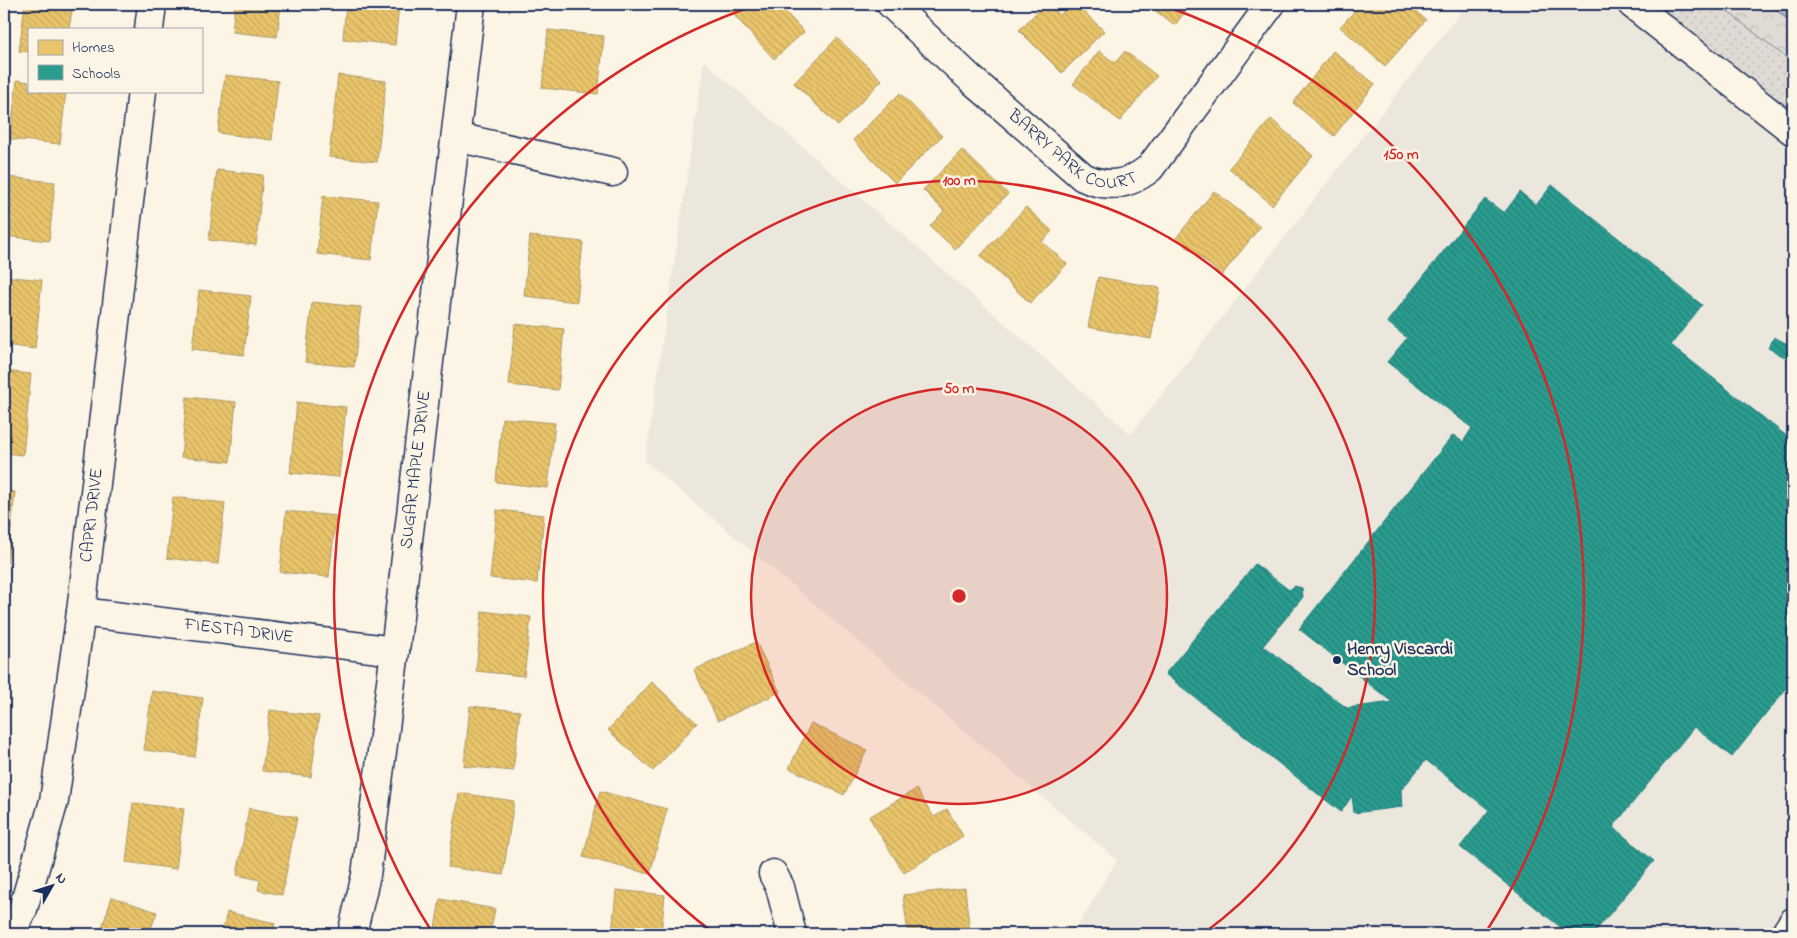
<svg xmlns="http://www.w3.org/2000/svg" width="1797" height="938" font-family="'Indie Flower',sans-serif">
  <defs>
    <pattern id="grass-dots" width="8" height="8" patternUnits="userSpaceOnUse" patternTransform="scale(1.25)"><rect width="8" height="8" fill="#dfdbd4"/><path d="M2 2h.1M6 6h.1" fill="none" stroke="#bfbcb8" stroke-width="1.8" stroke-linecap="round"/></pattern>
    <pattern id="forest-crowns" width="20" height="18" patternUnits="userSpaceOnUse" patternTransform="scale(1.25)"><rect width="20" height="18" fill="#dfdbd4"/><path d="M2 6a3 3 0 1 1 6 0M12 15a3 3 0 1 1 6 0" fill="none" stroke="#bfbcb8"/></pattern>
    <pattern id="water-waves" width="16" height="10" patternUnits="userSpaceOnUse" patternTransform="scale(1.25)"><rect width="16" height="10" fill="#b2b4b8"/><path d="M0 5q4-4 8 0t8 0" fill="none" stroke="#909399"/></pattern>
    <pattern id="homes-back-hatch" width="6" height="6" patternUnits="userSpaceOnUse" patternTransform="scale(1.25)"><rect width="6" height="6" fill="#e9c46a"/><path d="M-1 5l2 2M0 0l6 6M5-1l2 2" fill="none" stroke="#c7a95e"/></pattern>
    <pattern id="schools-back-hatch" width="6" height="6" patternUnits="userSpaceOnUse" patternTransform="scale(1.25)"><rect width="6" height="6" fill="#2a9d8f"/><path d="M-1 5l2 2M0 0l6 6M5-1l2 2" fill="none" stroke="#238078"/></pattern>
  </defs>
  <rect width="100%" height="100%" fill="#fcf5e5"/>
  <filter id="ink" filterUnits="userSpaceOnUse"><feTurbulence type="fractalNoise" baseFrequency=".02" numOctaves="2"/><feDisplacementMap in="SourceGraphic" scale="10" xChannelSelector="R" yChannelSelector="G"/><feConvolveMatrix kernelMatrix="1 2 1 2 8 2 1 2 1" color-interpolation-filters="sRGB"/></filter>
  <g filter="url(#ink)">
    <path fill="#ece7dc" d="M1467,4H1632L1793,131V922L1785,934H1073L1117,860L645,461L704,61L1131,434Z"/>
    <path fill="url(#grass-dots)" stroke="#7d8599" d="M1647,4H1793V122Z"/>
    <path fill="url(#forest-crowns)" stroke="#7d8599" d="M1718,4H1770L1793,25V63Z"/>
    <path fill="url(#water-waves)" stroke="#767f94" d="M1770,4H1793V25L1773,6Z"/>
    <path fill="url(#homes-back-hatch)" stroke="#ab9766" d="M25,4H81V5L73,4L69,29H29V52L19,51Z
      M235,4H281L277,37L232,32Z
      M346,4H399L395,45L343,39Z
      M724,4H778L804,32L774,59Z
      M1045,4H1049L1060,15L1071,4H1076L1104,31L1062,73L1019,30Z
      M1146,4H1191L1175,25Z
      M1361,4H1408L1426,20L1385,66L1340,27Z
      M548,30L604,36L598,94L542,88Z
      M837,38L882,80L838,126L794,83Z
      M1099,51L1115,63L1125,51L1157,76L1120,121L1073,84Z
      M1333,51L1375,84L1334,136L1293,103Z
      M225,75L278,81L272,140L218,133Z
      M338,75L386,81L377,162L329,157Z
      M17,80L29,82V91H66L60,144L10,139Z
      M900,93L942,136L895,183L853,140Z
      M1271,119L1313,156L1272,205L1229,168Z
      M962,150L1008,194L955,249L930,226L944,211L923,190Z
      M217,170L263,175L256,245L209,240Z
      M6,177L55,182L49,241L4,236V197Z
      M1214,191L1260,227L1222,275L1176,238Z
      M323,196L378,201L371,260L317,254Z
      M1026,207L1052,231L1042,242L1067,264L1030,303L980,256Z
      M530,236L583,242L577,302L524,296Z
      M4,276L42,280L35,349L4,345Z
      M1098,277L1160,288L1151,339L1088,327Z
      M199,290L251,296L244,355L192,349Z
      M312,302L361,307L354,367L305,362Z
      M515,324L564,329L558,390L509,385Z
      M4,371L31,374L23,455L4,453Z
      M187,397L236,402L230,462L181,457Z
      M297,402L346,407L339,477L290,473Z
      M502,418L555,423L548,488L496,482Z
      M4,491L15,492L7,564L4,563Z
      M173,497L225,503L218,564L167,558Z
      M497,510L544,515L537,583L490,578Z
      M286,511L336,516L329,577L280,572Z
      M482,611L531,617L524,676L476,671Z
      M756,642L780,692L718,721L694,670Z
      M652,682L697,723L653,771L608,730Z
      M152,691L203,698L195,757L144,750Z
      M470,706L520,711L513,771L464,766Z
      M270,710L319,716L311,777L262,771Z
      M811,723L867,750L844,795L789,768Z
      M916,789L934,817L947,809L963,836L904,873L869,817Z
      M600,791L667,809L650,874L583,857Z
      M459,793L514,801L503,875L448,867Z
      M133,803L184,809L176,869L126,862Z
      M249,808L297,817L282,895L258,890L260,880L237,875Z
      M965,888L970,934H908L903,895Z
      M616,890L665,895L661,934H612Z
      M112,897L157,912L149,934H100Z
      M440,899L495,909L490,934H434Z
      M227,912L275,923L272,934H222Z"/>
    <path fill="url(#schools-back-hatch)" stroke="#267c80" d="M1552,185L1702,305L1671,345L1793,441V680L1732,757L1694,727L1613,827L1654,861L1593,934H1569L1460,847L1489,810L1426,760L1401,790L1402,807L1354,813L1352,796L1341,812L1165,674L1255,564L1289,590L1295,586L1302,588L1303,597L1263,646L1347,708L1392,702L1299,629L1453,435L1463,442L1472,428L1387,362L1407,338L1387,322L1485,199L1504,213L1520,192L1536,205Z
      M1774,337L1793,347V362L1768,348Z"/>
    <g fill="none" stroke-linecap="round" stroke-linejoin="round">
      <g stroke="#1b2f5e" stroke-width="31">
        <g id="street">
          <path id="s1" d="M891,4L972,80L1083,177C1108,189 1129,185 1150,168L1271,4"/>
          <path d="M149,29L152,4"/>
          <path d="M456,137L613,172"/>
          <path id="s2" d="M81,612L395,651"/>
          <path d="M773,874L780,887L792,934"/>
          <path id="s3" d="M12,934L23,909L54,801L81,612L142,91"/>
          <path id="s4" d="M352,934L366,875L395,651L471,4"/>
        </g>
      </g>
      <g stroke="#1b2f5e" stroke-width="31">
        <path id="secondary" d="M1632,4L1793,131
          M1785,934L1793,922"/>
      </g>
      <use href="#street" stroke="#fcf5e5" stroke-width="28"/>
      <use href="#secondary" stroke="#fcf5e5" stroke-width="28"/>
    </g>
  </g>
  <circle cx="959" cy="596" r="208" fill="#d62828" fill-opacity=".12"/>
  <g fill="none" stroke="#d62828" stroke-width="2.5">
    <circle cx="959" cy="596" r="208"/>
    <path d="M714 933A416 416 0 1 1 1204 933"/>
    <path d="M432 932A625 625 0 0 1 756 5M1162 5A625 625 0 0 1 1486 932"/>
  </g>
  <circle fill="#1b2f5e" stroke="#fcf5e5" stroke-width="2" cx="1337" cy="660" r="5"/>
  <g text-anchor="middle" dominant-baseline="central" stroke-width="5" stroke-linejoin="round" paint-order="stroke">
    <g font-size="18" fill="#1b2f5e" stroke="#fcf5e5">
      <text stroke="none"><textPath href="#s1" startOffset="238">BARRY PARK COURT</textPath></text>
      <text stroke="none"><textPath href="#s4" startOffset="469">SUGAR MAPLE DRIVE</textPath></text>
      <text stroke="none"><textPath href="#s3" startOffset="428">CAPRI DRIVE</textPath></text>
      <text stroke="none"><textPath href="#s2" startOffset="159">FIESTA DRIVE</textPath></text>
    </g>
    <g font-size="18" font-weight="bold" fill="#1b2f5e" stroke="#fcf5e5" text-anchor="start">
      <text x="1347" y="650">Henry Viscardi<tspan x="1347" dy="21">School</tspan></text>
    </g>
  </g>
  <circle cx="959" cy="596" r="8" fill="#d62828" stroke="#fcf5e5" stroke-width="2.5"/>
  <g font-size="15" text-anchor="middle" font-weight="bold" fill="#d62828" stroke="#fcf5e5" stroke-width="5" stroke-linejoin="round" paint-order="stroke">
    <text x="1401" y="159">150 m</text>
    <text x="959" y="185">100 m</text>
    <text x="959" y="393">50 m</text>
  </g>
  <rect width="1797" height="938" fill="none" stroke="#fcf5e5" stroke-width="20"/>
  <rect x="10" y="10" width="1777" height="918" fill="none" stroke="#1b2f5e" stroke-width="2" filter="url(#ink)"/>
  <rect x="28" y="28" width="175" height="65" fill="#fcf5e5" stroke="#a2a6af"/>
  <rect x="38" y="40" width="25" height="15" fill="#e9c46a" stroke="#a2a6af"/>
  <text x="72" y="52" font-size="15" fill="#1b2f5e">Homes</text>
  <rect x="38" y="65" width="25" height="15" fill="#2a9d8f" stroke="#a2a6af"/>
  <text x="72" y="78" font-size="15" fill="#1b2f5e">Schools</text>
  <g transform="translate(52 886) rotate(51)" stroke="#fcf5e5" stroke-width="4" paint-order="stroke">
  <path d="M0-4L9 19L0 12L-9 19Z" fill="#1b2f5e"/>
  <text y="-8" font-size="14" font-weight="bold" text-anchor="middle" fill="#1b2f5e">N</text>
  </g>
</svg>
